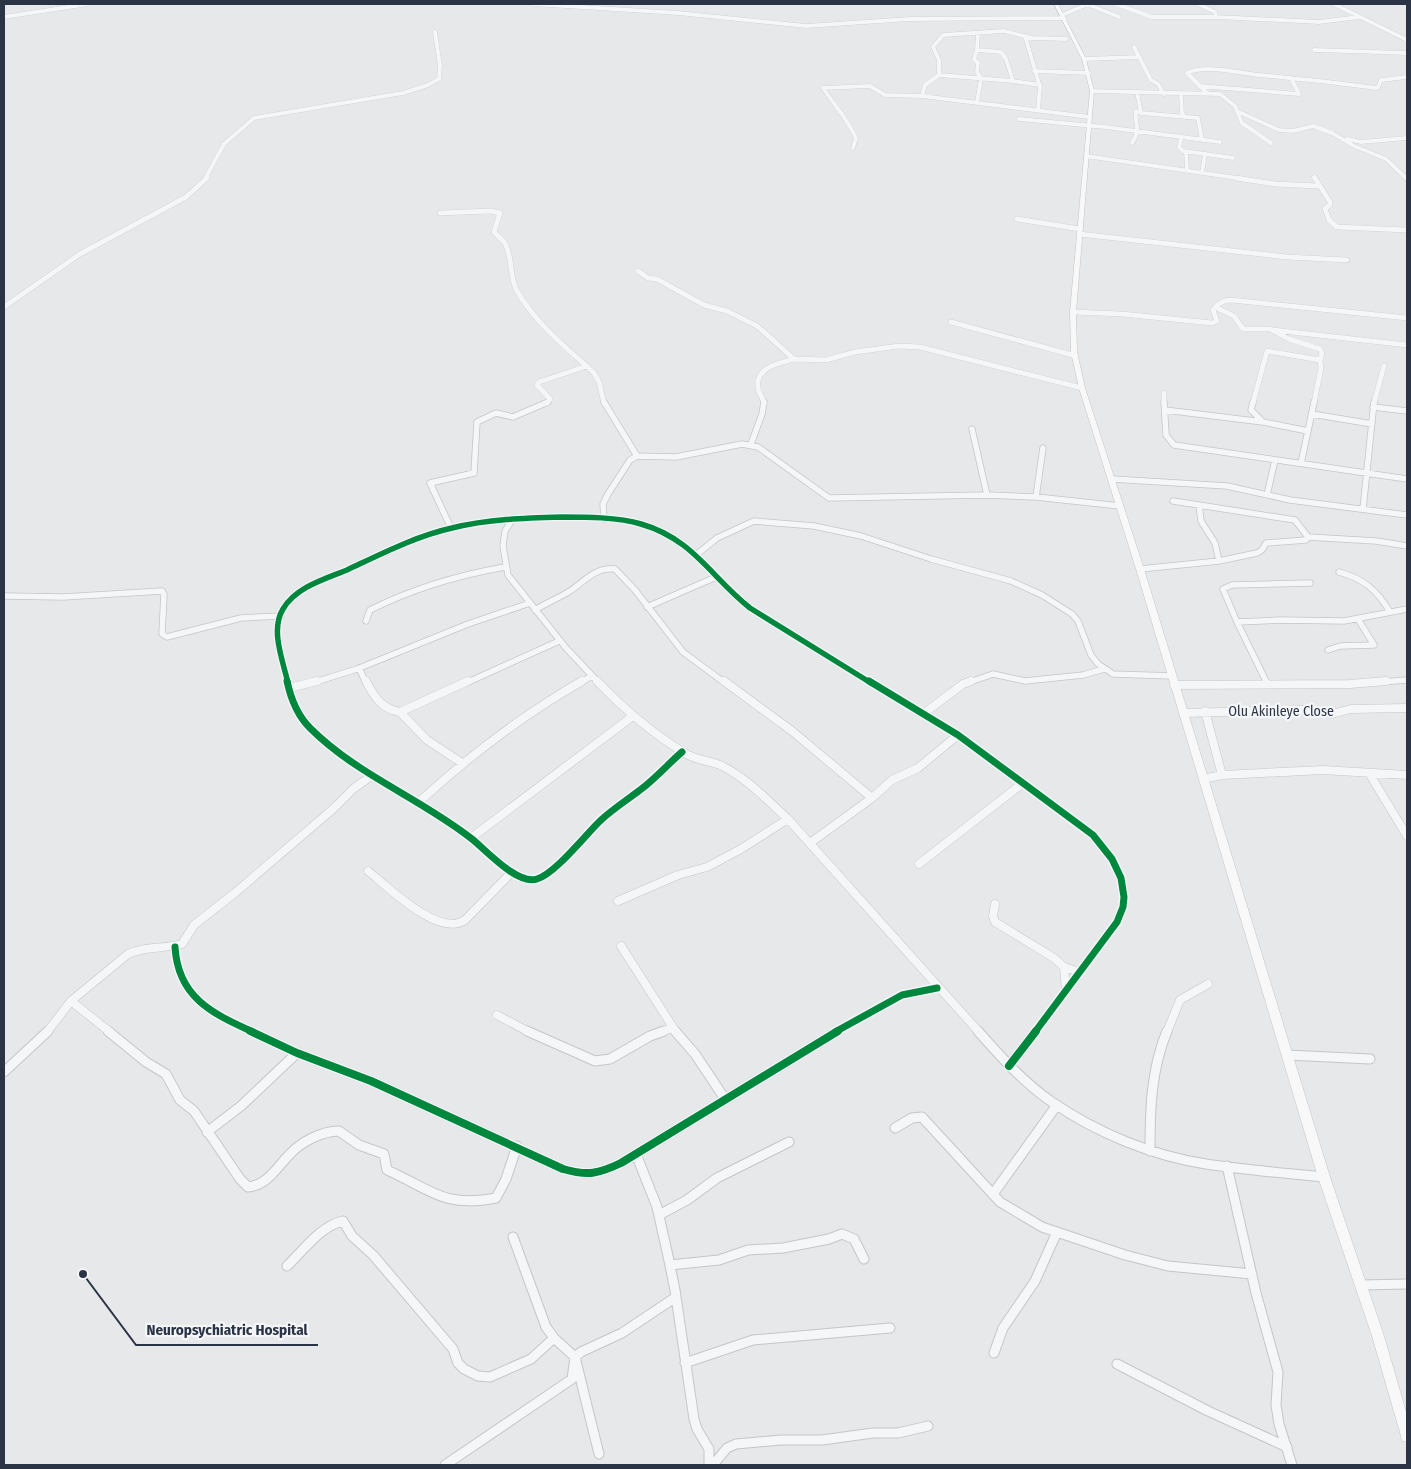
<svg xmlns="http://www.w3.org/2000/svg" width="1411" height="1469" font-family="'Fira Sans Condensed',sans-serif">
  <rect width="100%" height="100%" fill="#e6e8ea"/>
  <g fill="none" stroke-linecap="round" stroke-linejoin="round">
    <g stroke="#c4c6c8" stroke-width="4.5">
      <path id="minor-far4" d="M533,4L678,13L806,26L910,19L1064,18
        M1087,4L1119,17
        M1116,4L1152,17H1216L1319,22L1359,17
        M1198,4L1215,12L1216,17
        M1334,4L1407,40
        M1062,15L1088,4
        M4,17L88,4
        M1025,36L1040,87L1038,110
        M1134,47L1151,80L1158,84L1164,94
        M977,50L1001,52L1006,59L1013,81L1040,85
        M1314,50L1407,53
        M1084,59L1140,57
        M1034,71L1089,73
        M939,75L1013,81
        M1199,86L1299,94L1291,78
        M1092,91L1220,94L1235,106L1242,123L1271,143
        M1207,93L1187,73C1206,64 1239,73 1259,75C1298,79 1336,82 1375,88L1378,87L1381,80L1407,77
        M1181,95L1182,114L1186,117
        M922,96L925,85L939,75V60L933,47L943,35L1004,31L1032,38L1066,39
        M977,102L981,79L977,72L978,63L974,59L977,50L978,33
        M1239,112L1279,130L1293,131L1313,126L1332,133L1354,146L1386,159L1407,179
        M1141,113L1198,118L1202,140
        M1019,119L1105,127L1220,142
        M1179,136L1181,139L1179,147L1183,151L1233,158
        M1347,139L1361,142L1407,138
        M1132,143C1142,126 1134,126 1136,111L1141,113L1137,92
        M853,148L856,138C847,118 835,106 823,88L870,86L885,95L922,96L1089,117
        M1186,152L1187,170
        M1086,156L1244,179
        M1202,173L1205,154
        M1314,177L1315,179
        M205,179L224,144L254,118L403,93L428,85L439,79L440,66L435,32"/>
    </g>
    <g stroke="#c4c6c8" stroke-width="5.5">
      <path id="minor-far3" d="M1236,178L1275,184L1318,186
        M1315,178L1330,202V205L1325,209L1329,220L1337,227L1407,230
        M440,213L491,211L500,213L494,232C497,236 502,239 505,243C513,258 509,277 517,291C536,324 567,348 594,373L599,382L604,403
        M1017,219L1080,229
        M1079,234L1287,257L1347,260
        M638,271L648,278L657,279L704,305L727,311L757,326L794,359L826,360L855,352L899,346L920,347L1082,388
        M4,307L80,254L186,197L207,178
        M1215,307L1234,316L1243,329H1270L1289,339L1320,349L1322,353L1320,360
        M1073,312L1122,314L1212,323L1217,321L1213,310C1218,303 1223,300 1231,300L1407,318
        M951,322L1076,356
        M1273,330L1407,345
        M1164,393V403
        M547,403L550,399L537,385L539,382L587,366
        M764,403C763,398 759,394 758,388C755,367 779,363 794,359
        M1253,403L1267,351L1320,360L1321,368L1314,403
        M1374,403L1384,366"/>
    </g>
    <g stroke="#c4c6c8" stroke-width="7">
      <path id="minor-far2" d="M604,402L637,456
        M1164,402L1166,435L1174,445L1407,479
        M1253,402L1251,410L1263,422L1308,431
        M1373,407L1407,411
        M1165,410L1263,422
        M1312,414L1372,424
        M972,429L987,495
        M1308,431L1314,402
        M751,444L762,414L764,402
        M1301,463L1308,431
        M1112,479L1227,486L1290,500L1407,515
        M1267,495L1275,460
        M1036,497L1043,448
        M1173,501L1295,520L1308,537
        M1199,505L1201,521L1215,543L1219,561
        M1363,509L1374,402
        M604,519L603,504L608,494L630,460L637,456L676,457L742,444L758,447L829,498L987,495L1036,497L1120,506
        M512,520L505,531L503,546L508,575L566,648L599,683
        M451,528L430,483L474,473L477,422L496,413L513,417L548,402
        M696,555L717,538L754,521L814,526L861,536L931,559L1011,581L1042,595L1072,614L1078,621L1091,655L1098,664L1113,674L1172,676
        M1140,569L1219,561L1257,553L1262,550L1266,543L1306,540L1308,537L1376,541L1407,546
        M1339,572C1364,579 1377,590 1390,612
        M4,596L63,597L162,591L164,594L162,634L167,637L241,618L281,616
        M647,607L716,577
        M535,610C546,603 559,598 570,591C585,581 595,567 615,569L635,590L683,652L725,683
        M366,621L370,610C412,589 459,575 505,567
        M1237,622L1223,589L1232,585L1310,583
        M1328,650L1340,646L1374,645L1358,619
        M359,668L366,683
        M288,683C283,661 270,630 283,609C296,587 325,579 347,570C381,554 416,536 452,528C488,519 525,518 562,517C585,517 618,517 641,524C693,539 710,576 750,608L871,683
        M312,683L357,669L468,624L530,603
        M466,683L559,641
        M580,683L592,676
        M967,683L993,674L1025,681L1083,675L1104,669
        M1267,683L1237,622L1281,620L1344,621L1407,609
        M1369,683L1407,680"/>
    </g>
    <g stroke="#c4c6c8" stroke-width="9">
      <path id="minor-far1" d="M287,681C291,700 297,715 310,728C357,775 420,798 472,839C487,851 517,885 537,879C556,873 586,834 601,820C613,809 627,800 640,790C655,779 668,764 682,752
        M366,681C374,697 382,709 400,712L468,681
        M597,681C623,708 652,733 683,752C696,761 709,760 722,766C748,779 767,800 788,819L979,1032
        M724,681L792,731L872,798
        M869,681L958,735L1093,835L1112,859L1121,878L1124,897L1123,907L1117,922L1035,1032
        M1174,685L1350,684L1386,681
        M289,688L317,681
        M1205,711L1222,775
        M400,712L427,740L462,763
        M1184,713L1303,710L1332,714L1351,709L1407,708
        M923,714L963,684L971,681
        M1369,773L1407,836
        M1203,779L1222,775L1323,770L1407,775
        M419,802C469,756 523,715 582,681
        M471,838L633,716
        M810,843L872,798L892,780L918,768L958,735
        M919,864L1023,783
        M368,871C388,887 439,938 465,920L512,872
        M618,901L678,875L707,867L741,849L788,819
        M995,904L993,916L995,922L1054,958L1064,967L1080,972
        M621,946L676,1032
        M175,947C178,997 211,1013 253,1032
        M1064,967L1066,990
        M71,1001L110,1032
        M497,1015L529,1032
        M47,1032L71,1001L128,954C144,946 164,949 182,944L194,925L236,892L333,809L353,789L371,776
        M660,1032L673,1028
        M835,1032L902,995L937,988
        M1167,1032L1180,1000L1208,984"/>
    </g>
    <g stroke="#c4c6c8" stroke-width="11">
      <path id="minor" d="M108,1031L146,1062L166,1074L180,1100L194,1111L240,1179L248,1187C268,1185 277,1167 290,1154C301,1142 322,1131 339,1131L359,1145L384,1154L387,1170C432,1190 443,1208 496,1198L506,1179L517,1146
        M250,1031L297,1053L371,1081L563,1169C588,1176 598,1174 621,1163L838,1031
        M527,1031L595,1061L610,1059L650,1036L664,1031
        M675,1031L695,1054L725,1099
        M978,1031C1000,1056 1024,1083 1052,1102C1097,1133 1153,1156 1206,1164C1245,1170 1285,1173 1324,1177
        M1287,1055L1370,1059
        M1009,1066L1036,1031
        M4,1072L48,1031
        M895,1128L912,1118L922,1117L1000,1202L1042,1227L1125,1255L1168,1266L1252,1274
        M207,1132L241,1106L297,1053
        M1150,1151C1150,1109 1151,1070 1167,1031
        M636,1154L657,1207L668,1256L675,1290L694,1419L697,1429L709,1449V1465
        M1227,1166L1256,1293L1278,1372L1276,1405L1279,1424L1292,1465
        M993,1194L1057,1105
        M659,1215L687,1200L717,1178L789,1142
        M513,1237L546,1327L554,1338L575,1357L599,1454
        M670,1265L719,1260L748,1250L783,1248L829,1239L842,1234L854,1239L864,1259
        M287,1266C303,1251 320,1226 343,1221L352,1236L373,1255L453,1349L458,1363L464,1369L478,1376L490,1377L531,1359L554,1338
        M1361,1285L1407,1284
        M994,1353L1003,1328L1035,1281L1057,1232
        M685,1363L753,1340L890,1328
        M1117,1364L1208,1411L1287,1447
        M445,1465L572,1379L575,1357L581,1352L622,1333L676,1297
        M713,1465L727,1448L736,1444L781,1440H822L873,1433H898L928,1426"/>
    </g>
    <g stroke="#c2c5c8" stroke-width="1">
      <path id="major" d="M1054,4H1058L1086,59L1094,91L1076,312L1077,352L1085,388L1144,569L1330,1177L1384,1336L1407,1415V1442L1402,1441L1401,1436L1372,1336L1318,1177L1136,569L1079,388L1071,352L1070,312L1090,91L1082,59Z"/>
    </g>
    <use href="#minor-far4" stroke="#f5f6f7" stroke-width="4"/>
    <use href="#minor-far3" stroke="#f5f6f7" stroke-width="5"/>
    <use href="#minor-far2" stroke="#f5f6f7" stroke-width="5.5"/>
    <use href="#minor-far1" stroke="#f5f6f7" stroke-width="8"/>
    <use href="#minor" stroke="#f5f6f7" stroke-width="9"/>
    <use href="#major" fill="#f8f8f8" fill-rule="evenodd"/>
    <g stroke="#f4f6f9" stroke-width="8">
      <path id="cycleway-far2" d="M288,683C283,661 270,630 283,609C296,587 325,579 347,570C381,554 416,536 452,528C488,519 525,518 562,517C585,517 618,517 641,524C693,539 710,576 750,608L871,683"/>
    </g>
    <g stroke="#f4f6f9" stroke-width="10">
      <path id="cycleway-far1" d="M287,681C291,700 297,715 310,728C357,775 420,798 472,839C487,851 517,885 537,879C556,873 586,834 601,820C613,809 627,800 640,790C655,779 668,764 682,752
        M869,681L958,735L1093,835L1112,859L1121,878L1124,897L1123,907L1117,922L1035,1032
        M175,947C178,997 211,1013 253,1032
        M835,1032L902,995L937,988"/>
    </g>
    <g stroke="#f4f6f9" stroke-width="11">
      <path id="cycleway" d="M250,1031L297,1053L371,1081L563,1169C588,1176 598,1174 621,1163L838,1031
        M1009,1066L1036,1031"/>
    </g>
    <use href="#cycleway-far2" stroke="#00873e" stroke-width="5.5"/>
    <use href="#cycleway-far1" stroke="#00873e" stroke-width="7"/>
    <use href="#cycleway" stroke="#00873e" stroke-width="8"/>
  </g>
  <g text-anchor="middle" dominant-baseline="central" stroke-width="4.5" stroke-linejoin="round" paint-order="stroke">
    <g font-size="14" fill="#2b3445" stroke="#f4f6f9">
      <text x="1281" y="711">Olu Akinleye Close</text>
    </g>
  </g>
  <path fill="none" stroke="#2b3445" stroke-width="2" d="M83 1274L136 1345H318"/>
  <circle fill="#2b3445" stroke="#f4f6f9" stroke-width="2" cx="83" cy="1274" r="5"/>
  <g font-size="15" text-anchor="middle" font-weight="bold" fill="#2b3445" stroke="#f4f6f9" stroke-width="4.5" stroke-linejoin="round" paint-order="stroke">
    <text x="227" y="1335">Neuropsychiatric Hospital</text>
  </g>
  <rect width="1411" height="1469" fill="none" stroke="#2b3445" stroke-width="10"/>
</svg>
